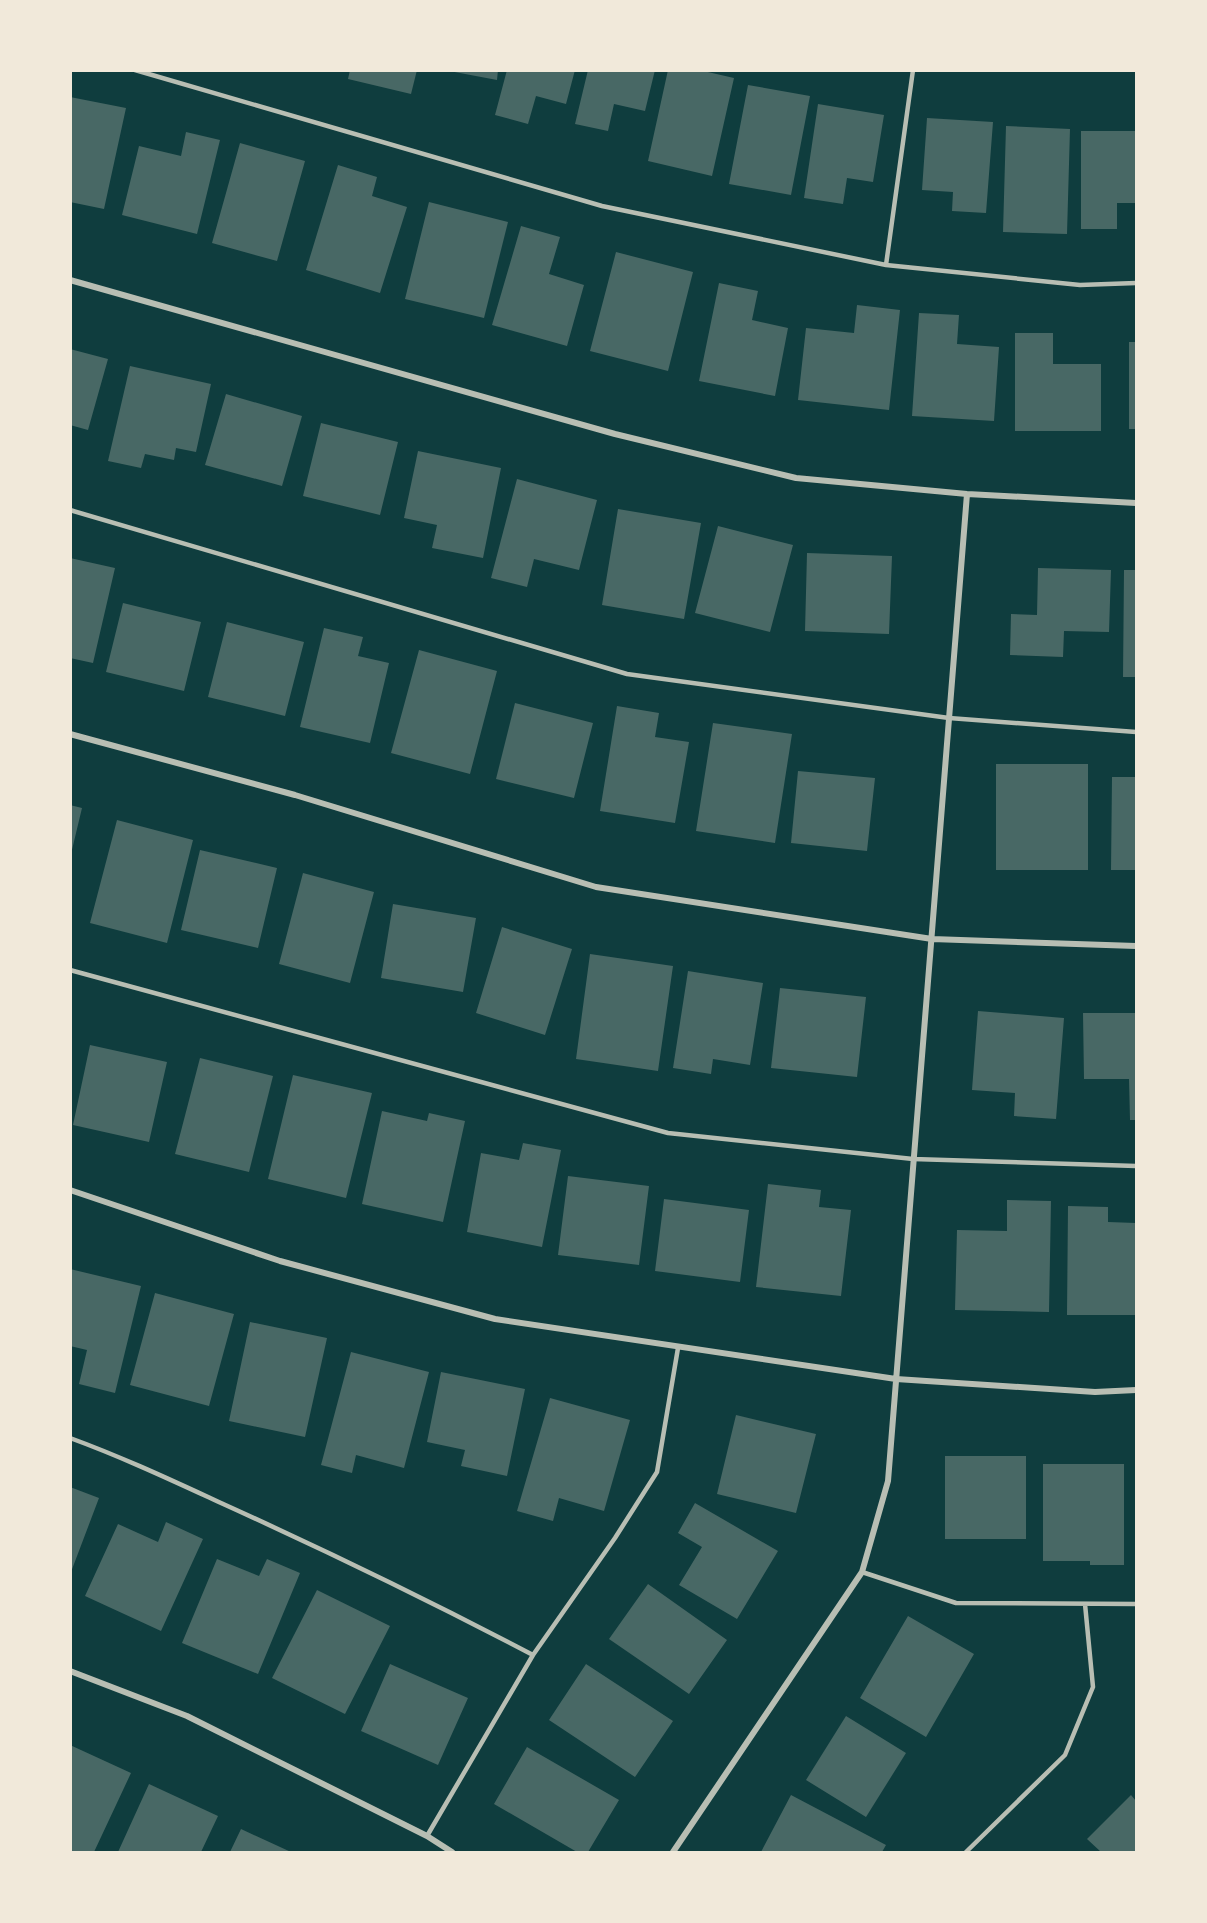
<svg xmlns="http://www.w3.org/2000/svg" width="1207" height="1923" font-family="'Noto Sans',sans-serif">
  <rect width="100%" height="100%" fill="#0f3d3e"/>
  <path fill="#486865" d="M350,70H417L411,94L348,79Z
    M444,70H498L497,80Z
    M507,70H575L566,104L536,96L528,124L495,115Z
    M588,70H655L645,111L614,104L608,131L575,124Z
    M668,70H699L734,78L712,176L648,161Z
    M748,85L810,96L791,195L729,184Z
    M70,97L126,108L104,209L70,202Z
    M818,104L884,115L873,182L847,178L843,204L804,198Z
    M927,118L993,122L986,213L952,211L953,192L922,190Z
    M1006,126L1070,129L1067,234L1003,232Z
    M1081,131H1136V203H1117V229H1081Z
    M186,132L220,140L197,234L122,215L139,146L181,156Z
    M240,143L305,161L277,261L212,243Z
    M338,165L377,177L372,196L407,207L380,293L306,270Z
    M429,202L508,222L484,318L405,299Z
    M521,226L560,237L549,274L584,285L567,346L492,325Z
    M616,252L693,272L668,371L590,351Z
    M719,283L758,291L752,320L788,328L775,396L699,381Z
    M857,305L900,310L889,410L798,400L806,328L854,333Z
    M919,313L959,315L957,344L999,347L994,421L912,416Z
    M1015,333H1053V364H1101V431H1015Z
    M1129,342H1136V429H1129Z
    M70,349L108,359L88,430L70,425Z
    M130,366L211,384L196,452L176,448L174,460L145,454L141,468L108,461Z
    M226,394L302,416L282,486L205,465Z
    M321,423L398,442L380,515L303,496Z
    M418,451L501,468L483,558L432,548L437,525L404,518Z
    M517,479L597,500L579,570L534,559L527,587L491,578Z
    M618,509L701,523L684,619L602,605Z
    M718,526L793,545L770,632L695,613Z
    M807,553L892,556L889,634L805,631Z
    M70,558L115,568L93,663L70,658Z
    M1038,568L1111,570L1109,632L1064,631L1063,657L1010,655L1011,614L1037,615Z
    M1124,570H1136V677H1123Z
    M123,603L201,622L184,691L106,672Z
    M227,622L304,642L285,716L208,697Z
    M324,628L363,637L358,656L389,663L370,743L300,727Z
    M419,650L497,671L470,774L391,753Z
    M515,703L593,723L574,798L496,779Z
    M617,706L659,713L655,737L689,742L675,823L600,811Z
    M713,723L792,734L775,843L696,831Z
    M996,764H1088V870H996Z
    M798,771L875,778L867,851L791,843Z
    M1112,777H1136V870H1111Z
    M70,805L82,808L71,854H70Z
    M117,820L193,840L167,943L90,923Z
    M200,850L277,868L258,948L181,930Z
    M303,873L374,892L350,983L279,964Z
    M393,904L476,918L463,992L381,978Z
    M502,927L572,949L545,1035L476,1013Z
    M590,954L673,966L658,1071L576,1059Z
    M688,971L763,983L750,1065L713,1059L711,1074L673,1068Z
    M780,988L866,997L857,1077L771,1068Z
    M978,1011L1064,1018L1056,1119L1014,1116L1015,1093L972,1090Z
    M1083,1013H1136V1120H1130L1129,1079H1084Z
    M90,1045L167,1062L149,1142L73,1125Z
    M200,1058L273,1076L249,1172L175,1154Z
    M293,1075L372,1093L346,1198L268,1179Z
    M382,1111L427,1121L429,1113L465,1121L443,1222L362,1204Z
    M523,1143L561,1150L542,1247L467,1232L481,1153L519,1160Z
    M568,1176L649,1186L639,1265L558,1255Z
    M768,1184L821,1190L819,1207L851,1210L841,1296L756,1287Z
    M664,1199L749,1210L740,1282L655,1271Z
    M1007,1200L1051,1201L1049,1312L955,1310L957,1230L1007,1231Z
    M1068,1206L1108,1207V1222L1136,1223V1315H1067Z
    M70,1269L141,1286L115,1393L79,1384L87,1350L70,1346Z
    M155,1293L234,1314L209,1406L130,1385Z
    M250,1322L327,1338L305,1437L229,1421Z
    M351,1352L429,1372L404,1468L356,1455L352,1473L321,1465Z
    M441,1372L525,1389L507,1476L461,1466L465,1450L427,1442Z
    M550,1398L630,1420L604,1511L559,1498L553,1521L517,1511Z
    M736,1415L816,1434L796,1513L717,1494Z
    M945,1456H1026V1539H945Z
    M1043,1464H1124V1565H1090V1561H1043Z
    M70,1487L99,1498L71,1572H70Z
    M695,1503L778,1551L737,1619L679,1585L702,1547L678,1533Z
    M166,1522L203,1539L161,1631L85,1596L118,1524L158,1542Z
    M217,1559L259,1576L267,1559L300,1573L258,1674L182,1643Z
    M648,1584L727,1640L689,1694L609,1639Z
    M317,1590L390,1626L345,1714L272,1678Z
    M908,1616L974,1654L926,1737L860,1698Z
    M390,1664L468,1698L438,1765L361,1731Z
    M586,1664L673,1721L635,1777L549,1720Z
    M846,1716L906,1753L866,1817L806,1780Z
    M70,1745L131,1773L94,1852H70Z
    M527,1747L619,1800L588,1852H577L494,1804Z
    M149,1784L218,1816L201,1852H118Z
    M791,1795L886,1845L882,1852H761Z
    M1131,1795L1136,1801V1852H1101L1087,1839Z
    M241,1829L291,1852H230Z"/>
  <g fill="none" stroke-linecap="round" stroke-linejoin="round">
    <path stroke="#b8beb3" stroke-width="4.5" d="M135,70L602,206L886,265L913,70
      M886,265L1080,285L1136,283
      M70,510L627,674L949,718L1136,732
      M70,970L668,1133L913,1159L1136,1166
      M70,1438C122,1457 171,1480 221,1503C327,1551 430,1601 533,1655
      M862,1572L956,1603L1136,1604
      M427,1836L533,1655L615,1538L657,1472L678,1348
      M966,1852L1065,1755L1093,1687L1085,1604"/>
    <path stroke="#b8beb3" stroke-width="6" d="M70,280L615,434L796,478L967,494L1136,503
      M70,734L295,795L596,887L932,939L1136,946
      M70,1190L280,1261L495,1319L896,1379L1095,1392L1136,1390
      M70,1671L187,1716L427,1836L452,1852
      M673,1852L862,1572L888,1481L967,494"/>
  </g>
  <rect width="1207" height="1923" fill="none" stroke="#f1e9da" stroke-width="144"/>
</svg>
